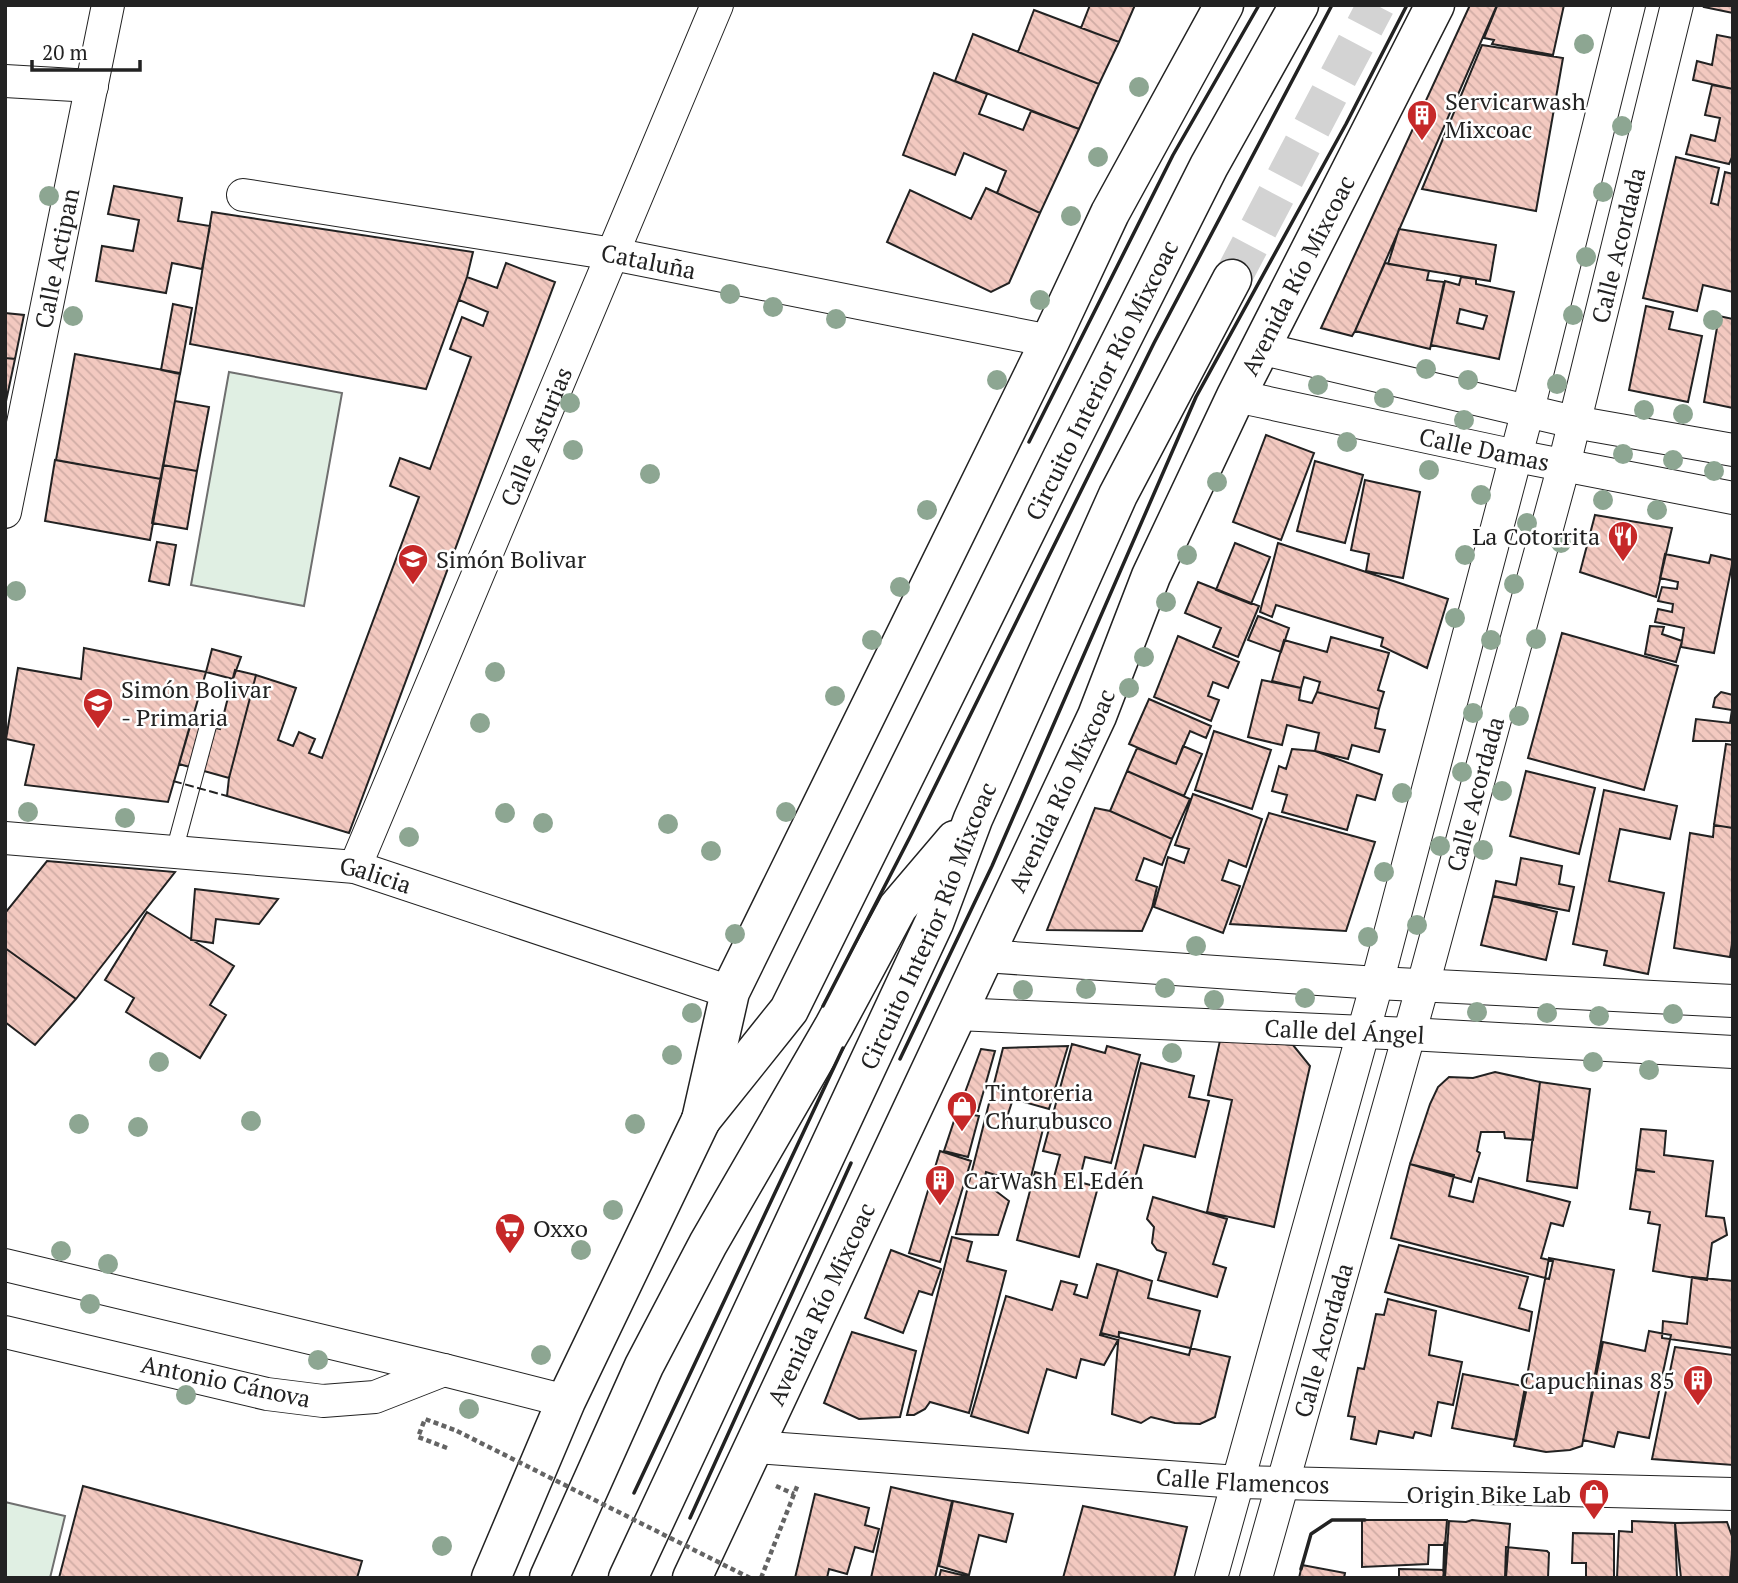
<svg xmlns="http://www.w3.org/2000/svg" width="1738" height="1583" font-family="'PT Serif',serif">
  <defs>
    <pattern id="building-back-hatch" width="6" height="6" patternUnits="userSpaceOnUse" patternTransform="scale(1.75)"><rect width="6" height="6" fill="#f3c9c0"/><path d="M-1 5l2 2M0 0l6 6M5-1l2 2" fill="none" stroke="#d0aca5"/></pattern>
  </defs>
  <rect width="100%" height="100%" fill="#fff"/>
  <path fill="#e0efe3" stroke="#6f6f6f" stroke-width="2" d="M229,372L342,393L304,606L191,585Z
    M5,1502L65,1516L50,1578H5Z"/>
  <path fill="url(#building-back-hatch)" stroke="#222" stroke-width="2" fill-rule="evenodd" d="M1090,5H1135L1119,42L1081,28Z
    M1470,5H1497L1355,331L1352,336L1321,328Z
    M1515,5H1564L1553,55L1492,44L1494,40L1484,38L1497,6Z
    M1705,5H1733V13L1704,7Z
    M1034,10L1119,42L1099,84L1018,52Z
    M973,34L1099,84L1079,129L955,81Z
    M1717,35L1733,38V89L1693,80L1697,61L1712,65Z
    M1482,45L1563,58L1536,211L1422,189Z
    M934,73L987,94L979,114L1023,130L1031,111L1079,129L1040,213L997,193L1006,171L964,153L955,175L903,155Z
    M1712,85L1733,89V155L1729,164L1686,154L1691,135L1715,141L1720,118L1705,115Z
    M1676,157L1719,168L1711,203L1718,205L1725,172L1733,174V292L1703,285L1697,311L1643,298Z
    M114,186L182,198L178,221L210,226L202,269L172,263L166,293L96,281L102,246L133,251L139,220L108,214Z
    M986,188L1040,213L1009,283L991,292L887,242L910,190L971,219Z
    M212,212L473,252L467,277L426,389L190,344Z
    M1399,229L1496,245L1490,281L1388,264Z
    M506,263L555,282L349,833L227,796L229,778L256,675L296,688L278,740L293,746L299,732L315,739L309,753L322,758L419,497L390,486L400,458L430,469L471,357L450,349L462,317L483,326L488,312L459,300L467,277L497,288Z
    M1385,263L1429,271L1427,280L1444,282L1430,349L1355,331Z
    M1461,277L1476,279V284L1514,292L1499,359L1431,345L1445,281L1459,285ZM1460,309L1487,316L1483,329L1457,323Z
    M173,304L192,308L180,374L161,370Z
    M1646,306L1673,312L1669,329L1702,336L1688,402L1629,390Z
    M5,313L24,315L15,359L5,358Z
    M1719,316L1733,319V408L1704,402Z
    M75,354L180,373L161,479L56,460Z
    M5,358L15,359L5,406Z
    M175,401L209,407L197,471L163,465Z
    M1266,435L1314,453L1281,540L1233,522Z
    M55,460L161,479L150,540L45,521Z
    M1315,461L1363,475L1345,543L1297,531Z
    M163,465L197,471L187,529L152,523Z
    M1365,480L1420,492L1403,578L1366,571L1369,554L1351,550Z
    M1595,515L1672,528L1656,597L1580,572Z
    M157,542L176,545L169,585L149,581Z
    M1235,543L1270,557L1251,604L1216,590Z
    M1278,543L1448,599L1427,668L1381,646L1383,638L1276,605L1272,617L1260,612Z
    M1665,554L1709,563L1711,555L1733,560L1714,653L1681,647L1684,628L1655,622L1658,609L1672,612L1673,604L1658,601L1662,587L1677,589L1678,582L1660,578Z
    M1198,582L1259,606L1238,657L1213,647L1221,628L1185,613Z
    M1258,616L1289,628L1281,652L1248,640Z
    M1650,626L1664,627L1662,634L1682,641L1676,662L1645,654Z
    M1562,633L1678,666L1644,790L1528,758Z
    M1178,636L1239,662L1228,688L1213,682L1208,696L1219,700L1211,721L1154,697Z
    M1331,637L1389,653L1378,690L1384,692L1379,709L1317,692L1320,682L1304,677L1301,688L1272,681L1284,640L1327,652Z
    M84,648L206,672L168,802L25,785L34,745L6,739L18,668L81,679Z
    M212,649L241,657L233,679L206,672Z
    M235,670L256,675L229,778L179,764L191,722L220,729Z
    M1262,680L1301,688L1299,700L1312,703L1317,692L1379,709L1375,728L1385,730L1379,752L1352,745L1348,759L1315,751L1319,733L1287,725L1282,745L1248,737Z
    M1721,692L1733,695V741H1693L1696,719L1730,723L1732,710L1713,707L1715,698Z
    M1149,699L1211,726L1206,738L1190,731L1176,764L1129,744Z
    M1214,731L1271,750L1252,809L1195,790Z
    M1726,744L1733,745V828L1714,825Z
    M1183,746L1202,754L1184,796L1127,771L1137,748L1176,764Z
    M1292,749L1315,751L1382,775L1375,800L1357,795L1347,830L1282,812L1287,795L1272,791L1279,766L1286,769Z
    M1127,771L1190,799L1172,839L1110,811Z
    M1526,771L1595,788L1579,854L1510,836Z
    M1604,790L1677,806L1670,839L1620,829L1609,881L1664,893L1648,974L1604,965L1607,951L1573,944Z
    M1193,794L1262,819L1246,867L1229,860L1222,880L1240,886L1223,933L1154,907L1168,857L1184,863L1189,849L1175,845Z
    M1095,808L1110,811L1172,839L1162,865L1144,858L1136,880L1157,887L1152,908L1142,931L1047,930Z
    M1269,813L1375,842L1346,931L1230,924Z
    M1714,825L1733,828V937L1730,957L1674,948L1690,833L1713,837Z
    M1521,858L1562,866L1559,884L1574,887L1569,911L1493,896L1496,881L1516,885Z
    M47,861L175,872L76,999L5,948V913Z
    M195,889L278,899L259,924L216,919L213,943L191,940Z
    M1493,896L1557,912L1546,960L1481,945Z
    M147,912L234,966L210,1005L226,1015L200,1058L126,1012L134,998L105,980Z
    M5,948L76,999L35,1045L5,1022Z
    M1221,1036L1293,1045L1310,1066L1274,1227L1207,1212L1232,1100L1208,1095Z
    M1072,1044L1105,1053L1107,1046L1140,1055L1111,1163L1085,1157L1079,1182L1098,1187L1079,1257L1017,1240L1035,1172L1054,1177L1060,1155L1043,1151Z
    M1068,1046L1049,1109L1013,1099L1006,1120L1043,1129L1029,1185L986,1172L984,1182L1009,1201L998,1235L956,1234L1003,1048Z
    M981,1049L995,1051L978,1111L960,1106Z
    M1141,1063L1194,1076L1189,1097L1209,1101L1195,1157L1144,1145L1133,1186L1112,1181Z
    M1495,1072L1540,1082L1533,1140L1505,1138L1504,1132H1481L1477,1151L1480,1153L1471,1182L1410,1164L1430,1104L1438,1087L1449,1077L1473,1078Z
    M1540,1082L1590,1089L1577,1188L1527,1181Z
    M957,1112L979,1116L968,1157L944,1151Z
    M1641,1129L1666,1131L1664,1155L1713,1161L1706,1216L1724,1218L1727,1235L1712,1243L1707,1280L1653,1271L1660,1225L1648,1223L1650,1212L1630,1209L1636,1170L1655,1172L1636,1169Z
    M940,1151L971,1161L940,1262L909,1253Z
    M1410,1164L1454,1175L1449,1196L1473,1202L1479,1178L1570,1202L1563,1226L1551,1223L1541,1258L1553,1261L1549,1279L1391,1238Z
    M1153,1197L1227,1219L1213,1264L1226,1268L1217,1297L1158,1280L1166,1253L1157,1250L1152,1243L1154,1227L1147,1219Z
    M952,1237L972,1242L967,1261L1006,1271L969,1413L930,1402L925,1409L914,1415H907Z
    M1399,1245L1528,1277L1519,1308L1532,1312L1529,1331L1385,1292Z
    M891,1250L941,1269L932,1295L919,1291L903,1333L865,1318Z
    M1549,1258L1614,1270L1582,1446L1570,1450L1546,1452L1514,1446Z
    M1097,1264L1118,1270L1100,1335L1118,1340L1104,1365L1081,1359L1076,1378L1047,1369L1028,1433L971,1416L1006,1296L1052,1310L1061,1281L1077,1285L1074,1294L1087,1298Z
    M1118,1270L1152,1281L1148,1298L1200,1311L1189,1355L1101,1333Z
    M1692,1277L1733,1281V1348L1662,1338L1663,1321L1687,1324Z
    M1388,1299L1436,1311L1429,1355L1462,1362L1453,1405L1438,1402L1431,1436L1415,1432L1413,1438L1379,1431L1376,1444L1351,1439L1355,1417L1348,1416L1358,1368L1364,1369L1376,1314L1384,1315Z
    M1649,1331L1671,1335L1649,1438L1618,1432L1614,1447L1583,1440L1603,1342L1645,1351Z
    M852,1332L916,1351L900,1417L859,1419L824,1403Z
    M1119,1332L1230,1357L1215,1417L1200,1424L1175,1423L1151,1417L1141,1423L1112,1414Z
    M1675,1347L1733,1355V1465L1652,1459Z
    M1463,1374L1527,1387L1516,1440L1452,1428Z
    M83,1486L362,1561L357,1578H59Z
    M891,1487L952,1501L935,1578H871Z
    M815,1494L869,1508L865,1525L879,1529L873,1552L855,1547L847,1574L829,1569L827,1578H795Z
    M953,1501L1013,1514L1006,1542L979,1535L969,1575L939,1566Z
    M1083,1506L1187,1527L1174,1578H1063Z
    M1362,1520H1447L1445,1545H1429L1428,1564L1362,1567Z
    M1472,1520L1510,1524L1506,1578H1445L1449,1521L1466,1522Z
    M1632,1521L1675,1523L1677,1578H1617L1619,1531L1632,1532Z
    M1727,1522L1733,1539L1730,1578H1681L1675,1523Z
    M1573,1533L1614,1534V1578H1586V1563H1572Z
    M1506,1547L1547,1551L1549,1553L1548,1578H1505Z
    M1302,1565L1345,1573L1344,1578H1299Z
    M1399,1569L1444,1570L1443,1578H1399Z
    M941,1570L974,1578H939Z"/>
  <g fill="none" stroke-linecap="round" stroke-linejoin="round">
    <path stroke="#d3d3d3" stroke-width="38" stroke-dasharray="38 19" stroke-linecap="butt" d="M1232,279L1376,5"/>
    <g stroke="#222" stroke-width="18">
      <path id="lane" d="M174,852L208,726"/>
    </g>
    <g stroke="#222" stroke-width="34">
      <g id="street">
        <path d="M5,81L92,86"/>
        <path id="s1" d="M243,195L613,254L1050,341"/>
        <path d="M1259,348L1574,422L1733,450"/>
        <path id="s2" d="M1236,396L1516,456L1733,498"/>
        <path id="s3" d="M5,512L108,5"/>
        <path id="s4" d="M5,838L355,867L730,992"/>
        <path id="s5" d="M355,867L717,5"/>
        <path d="M984,956L1377,983L1733,1001"/>
        <path id="s6" d="M957,1014L1409,1034L1733,1052"/>
        <path d="M5,1265L444,1370L375,1397L323,1401L267,1394L5,1332"/>
        <path d="M444,1370L566,1401"/>
        <path id="s7" d="M754,1447L1238,1482L1733,1494"/>
        <path d="M1211,1578L1377,983L1528,410L1629,5"/>
        <path id="s8" d="M1256,1578L1423,985L1564,465L1677,5"/>
      </g>
    </g>
    <g stroke="#222" stroke-width="41">
      <g id="secondary">
        <path d="M701,1120L730,992L1050,341L1110,213L1224,5"/>
        <path id="s9" d="M692,1578L1097,716L1151,576L1236,396L1435,5"/>
      </g>
    </g>
    <g stroke="#222" stroke-width="41">
      <path id="primary" d="M491,1578L566,1401L701,1120"/>
    </g>
    <g stroke="#222" stroke-width="41">
      <g id="highway">
        <path id="s10" d="M701,1120L789,1010L1062,458L1209,166L1299,5"/>
        <path d="M549,1578L644,1366L708,1244L834,1026L898,907L955,840"/>
        <path id="s11" d="M628,1578L934,923L973,819L1118,495L1232,279"/>
      </g>
    </g>
    <path stroke="#646464" stroke-width="4.5" stroke-dasharray="5 3.5" stroke-linecap="butt" d="M447,1448L418,1437L425,1419L457,1431
      M776,1486L794,1494
      M761,1578L798,1484"/>
    <use href="#lane" stroke="#fff" stroke-width="16"/>
    <use href="#street" stroke="#fff" stroke-width="32"/>
    <use href="#secondary" stroke="#fff" stroke-width="38"/>
    <use href="#primary" stroke="#fff" stroke-width="38"/>
    <use href="#highway" stroke="#fff" stroke-width="38"/>
    <path stroke="#646464" stroke-width="4.5" stroke-dasharray="5 3.5" stroke-linecap="butt" d="M457,1431L750,1578"/>
    <path stroke="#222" stroke-width="2" stroke-dasharray="9 3.5" stroke-linecap="butt" d="M173,781L227,796"/>
    <path stroke="#222" stroke-width="3.5" d="M1029,442L1173,155L1259,5
      M823,1006L911,835L1154,343L1332,5
      M900,1059L992,866L1196,397L1346,124L1407,5
      M634,1493L843,1048
      M690,1518L851,1163
      M1301,1569L1311,1534L1332,1520H1365
      M1444,1571L1445,1543"/>
  </g>
  <g fill="#8da692">
    <circle cx="1584" cy="44" r="10"/>
    <circle cx="1139" cy="87" r="10"/>
    <circle cx="1622" cy="126" r="10"/>
    <circle cx="1098" cy="157" r="10"/>
    <circle cx="1603" cy="192" r="10"/>
    <circle cx="49" cy="196" r="10"/>
    <circle cx="1071" cy="216" r="10"/>
    <circle cx="1586" cy="257" r="10"/>
    <circle cx="730" cy="294" r="10"/>
    <circle cx="1040" cy="300" r="10"/>
    <circle cx="773" cy="307" r="10"/>
    <circle cx="1573" cy="315" r="10"/>
    <circle cx="73" cy="316" r="10"/>
    <circle cx="836" cy="319" r="10"/>
    <circle cx="1713" cy="320" r="10"/>
    <circle cx="1426" cy="369" r="10"/>
    <circle cx="997" cy="380" r="10"/>
    <circle cx="1468" cy="380" r="10"/>
    <circle cx="1557" cy="384" r="10"/>
    <circle cx="1318" cy="385" r="10"/>
    <circle cx="1384" cy="398" r="10"/>
    <circle cx="570" cy="403" r="10"/>
    <circle cx="1644" cy="410" r="10"/>
    <circle cx="1683" cy="414" r="10"/>
    <circle cx="1464" cy="420" r="10"/>
    <circle cx="1347" cy="442" r="10"/>
    <circle cx="573" cy="450" r="10"/>
    <circle cx="1623" cy="454" r="10"/>
    <circle cx="1673" cy="460" r="10"/>
    <circle cx="1429" cy="470" r="10"/>
    <circle cx="1714" cy="471" r="10"/>
    <circle cx="650" cy="474" r="10"/>
    <circle cx="1217" cy="482" r="10"/>
    <circle cx="1481" cy="495" r="10"/>
    <circle cx="1603" cy="500" r="10"/>
    <circle cx="927" cy="510" r="10"/>
    <circle cx="1657" cy="510" r="10"/>
    <circle cx="1527" cy="523" r="10"/>
    <circle cx="1561" cy="543" r="10"/>
    <circle cx="1187" cy="555" r="10"/>
    <circle cx="1465" cy="555" r="10"/>
    <circle cx="1514" cy="584" r="10"/>
    <circle cx="900" cy="587" r="10"/>
    <circle cx="16" cy="591" r="10"/>
    <circle cx="1166" cy="602" r="10"/>
    <circle cx="1455" cy="618" r="10"/>
    <circle cx="1536" cy="639" r="10"/>
    <circle cx="872" cy="640" r="10"/>
    <circle cx="1491" cy="640" r="10"/>
    <circle cx="1144" cy="657" r="10"/>
    <circle cx="495" cy="672" r="10"/>
    <circle cx="1129" cy="688" r="10"/>
    <circle cx="835" cy="696" r="10"/>
    <circle cx="1473" cy="713" r="10"/>
    <circle cx="1519" cy="716" r="10"/>
    <circle cx="480" cy="723" r="10"/>
    <circle cx="1462" cy="772" r="10"/>
    <circle cx="1502" cy="791" r="10"/>
    <circle cx="1402" cy="793" r="10"/>
    <circle cx="28" cy="812" r="10"/>
    <circle cx="786" cy="812" r="10"/>
    <circle cx="505" cy="813" r="10"/>
    <circle cx="125" cy="818" r="10"/>
    <circle cx="543" cy="823" r="10"/>
    <circle cx="668" cy="824" r="10"/>
    <circle cx="409" cy="837" r="10"/>
    <circle cx="1440" cy="846" r="10"/>
    <circle cx="1483" cy="850" r="10"/>
    <circle cx="711" cy="851" r="10"/>
    <circle cx="1384" cy="872" r="10"/>
    <circle cx="1417" cy="925" r="10"/>
    <circle cx="735" cy="934" r="10"/>
    <circle cx="1368" cy="937" r="10"/>
    <circle cx="1196" cy="946" r="10"/>
    <circle cx="1165" cy="988" r="10"/>
    <circle cx="1086" cy="989" r="10"/>
    <circle cx="1023" cy="990" r="10"/>
    <circle cx="1305" cy="998" r="10"/>
    <circle cx="1214" cy="1000" r="10"/>
    <circle cx="1477" cy="1012" r="10"/>
    <circle cx="692" cy="1013" r="10"/>
    <circle cx="1547" cy="1013" r="10"/>
    <circle cx="1673" cy="1014" r="10"/>
    <circle cx="1599" cy="1016" r="10"/>
    <circle cx="1172" cy="1053" r="10"/>
    <circle cx="672" cy="1055" r="10"/>
    <circle cx="159" cy="1062" r="10"/>
    <circle cx="1593" cy="1062" r="10"/>
    <circle cx="1649" cy="1070" r="10"/>
    <circle cx="251" cy="1121" r="10"/>
    <circle cx="79" cy="1124" r="10"/>
    <circle cx="635" cy="1124" r="10"/>
    <circle cx="138" cy="1127" r="10"/>
    <circle cx="613" cy="1210" r="10"/>
    <circle cx="581" cy="1250" r="10"/>
    <circle cx="61" cy="1251" r="10"/>
    <circle cx="108" cy="1264" r="10"/>
    <circle cx="90" cy="1304" r="10"/>
    <circle cx="541" cy="1355" r="10"/>
    <circle cx="318" cy="1360" r="10"/>
    <circle cx="186" cy="1395" r="10"/>
    <circle cx="469" cy="1409" r="10"/>
    <circle cx="442" cy="1546" r="10"/>
  </g>
  <defs>
    <g id="building-pin" transform="scale(1.575)"><path d="M0 17L-7.5 6A9.5 9.5 0 1 1 7.5 6Z" fill="#c62828" stroke="#fff"/><path d="M-4-6H4V6H1V3H-1V6H-4ZM-2.5-4.3h1.7v1.8h-1.7ZM.8-4.3h1.7v1.8H.8ZM-2.5-1h1.7V.8h-1.7ZM.8-1h1.7V.8H.8Z" fill="#fff"/></g>
    <g id="restaurant-pin" transform="scale(1.575)"><path d="M0 17L-7.5 6A9.5 9.5 0 1 1 7.5 6Z" fill="#c62828" stroke="#fff"/><path d="M-5-6h1v4h1v-4h1v4h1v-4h1v5L-1.5 .5V6h-2V.5L-5-1ZM5-6V6H3V1.5H1.5Q1.5-4 5-6Z" fill="#fff"/></g>
    <g id="school-pin" transform="scale(1.575)"><path d="M0 17L-7.5 6A9.5 9.5 0 1 1 7.5 6Z" fill="#c62828" stroke="#fff"/><path d="M0-5L7-2L0 1L-7-2ZM-4 1L0 2.5L4 1V4Q0 6-4 4Z" fill="#fff"/></g>
    <g id="shop-pin" transform="scale(1.575)"><path d="M0 17L-7.5 6A9.5 9.5 0 1 1 7.5 6Z" fill="#c62828" stroke="#fff"/><path d="M-5-2.5h2.3a2.7 3.5 0 0 1 5.4 0H5L5.5 6h-11ZM-1.5-2.5h3a1.5 2.3 0 0 0-3 0Z" fill="#fff"/></g>
    <g id="supermarket-pin" transform="scale(1.575)"><path d="M0 17L-7.5 6A9.5 9.5 0 1 1 7.5 6Z" fill="#c62828" stroke="#fff"/><path d="M-6-5.5h2.5l.6 2H6L4.5 2H-2.5L-4.4-4H-6ZM-1.5 3.2a1.3 1.3 0 1 0 .1 0ZM3 3.2a1.3 1.3 0 1 0 .1 0Z" fill="#fff"/></g>
  </defs>
  <g fill-rule="evenodd">
    <use href="#building-pin" x="1422" y="115"/>
    <use href="#restaurant-pin" x="1623" y="536"/>
    <use href="#school-pin" x="413" y="559"/>
    <use href="#school-pin" x="98" y="703"/>
    <use href="#shop-pin" x="962" y="1106"/>
    <use href="#building-pin" x="940" y="1180"/>
    <use href="#supermarket-pin" x="510" y="1228"/>
    <use href="#building-pin" x="1698" y="1380"/>
    <use href="#shop-pin" x="1594" y="1494"/>
  </g>
  <g text-anchor="middle" dominant-baseline="central" stroke-width="5" stroke-linejoin="round" paint-order="stroke">
    <g font-size="24" fill="#222" stroke="#fff" text-anchor="start">
      <text x="1445" y="101">Servicarwash<tspan x="1445" dy="28">Mixcoac</tspan></text>
      <text x="1600" y="536" text-anchor="end">La Cotorrita</text>
      <text x="436" y="559">Simón Bolivar</text>
      <text x="121" y="689">Simón Bolivar<tspan x="121" dy="28">- Primaria</tspan></text>
      <text x="985" y="1092">Tintoreria<tspan x="985" dy="28">Churubusco</tspan></text>
      <text x="963" y="1180">CarWash El Edén</text>
      <text x="533" y="1228">Oxxo</text>
      <text x="1675" y="1380" text-anchor="end">Capuchinas 85</text>
      <text x="1571" y="1494" text-anchor="end">Origin Bike Lab</text>
    </g>
    <g font-size="24" fill="#222" stroke="#fff">
      <text stroke="none"><textPath href="#s8" startOffset="1381">Calle Acordada</textPath></text>
      <text stroke="none"><textPath href="#s3" startOffset="259">Calle Actipan</textPath></text>
      <text stroke="none"><textPath href="#s1" startOffset="411">Cataluña</textPath></text>
      <text stroke="none"><textPath href="#s9" startOffset="1437">Avenida Río Mixcoac</textPath></text>
      <text stroke="none"><textPath href="#s10" startOffset="844">Circuito Interior Río Mixcoac</textPath></text>
      <text stroke="none"><textPath href="#s5" startOffset="467">Calle Asturias</textPath></text>
      <text stroke="none"><textPath href="#s2" startOffset="254">Calle Damas</textPath></text>
      <text stroke="none"><textPath href="#s9" startOffset="870">Avenida Río Mixcoac</textPath></text>
      <text stroke="none"><textPath href="#s8" startOffset="814">Calle Acordada</textPath></text>
      <text stroke="none"><textPath href="#s4" startOffset="373">Galicia</textPath></text>
      <text stroke="none"><textPath href="#s11" startOffset="718">Circuito Interior Río Mixcoac</textPath></text>
      <text stroke="none"><textPath href="#s6" startOffset="388">Calle del Ángel</textPath></text>
      <text stroke="none"><textPath href="#s9" startOffset="303">Avenida Río Mixcoac</textPath></text>
      <text stroke="none"><textPath href="#s8" startOffset="247">Calle Acordada</textPath></text>
      <text transform="translate(226 1381) rotate(12)">Antonio Cánova</text>
      <text stroke="none"><textPath href="#s7" startOffset="490">Calle Flamencos</textPath></text>
    </g>
  </g>
  <rect width="1738" height="1583" fill="none" stroke="#222222" stroke-width="14"/>
  <path d="M32 60v10h108v-10" fill="none" stroke="#222222" stroke-width="3.5"/>
  <text x="42" y="60" font-size="21" fill="#222222" stroke="#ffffff" stroke-width="5" paint-order="stroke">20 m</text>
</svg>
